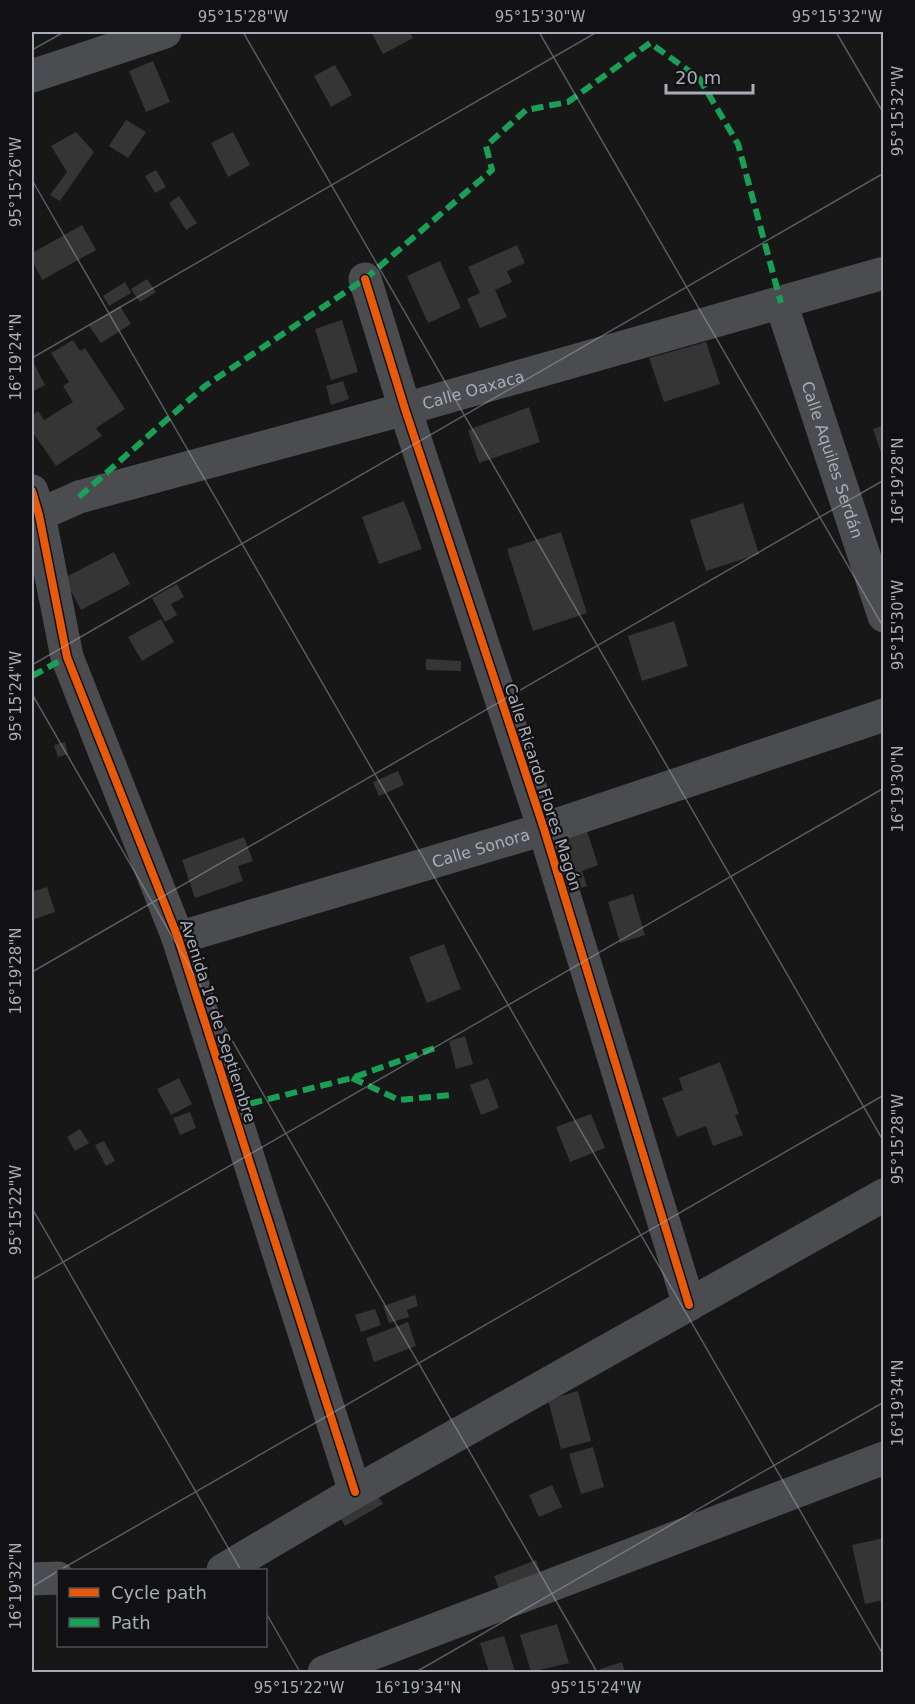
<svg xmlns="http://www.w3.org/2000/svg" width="915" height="1704" font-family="'DejaVu Sans',sans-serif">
  <rect width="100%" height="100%" fill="#171717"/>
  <path fill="#353536" d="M371,32H410L413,38L383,54Z
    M153,61L170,102L146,112L129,71Z
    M335,65L352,95L331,107L314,76Z
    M126,120L146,132L128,158L109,146Z
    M76,132L94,152L60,201L50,195L67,172L51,146Z
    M233,132L250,165L228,177L211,143Z
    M156,170L166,187L155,193L145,176Z
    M179,196L197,223L186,230L169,203Z
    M82,225L96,250L42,280L32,260V253Z
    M517,245L525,263L507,271L512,282L495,290L507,317L480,328L467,299L480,293L468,267Z
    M440,261L461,308L428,323L407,276Z
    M147,279L156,292L140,302L131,289Z
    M125,282L131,293L109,306L103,296Z
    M120,306L131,324L101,343L89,326Z
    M342,320L358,372L331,380L315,329Z
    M73,340L80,351L85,348L125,409L96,428L102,436L56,466L34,434L32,436V416L38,411L44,420L73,402L63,386L69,382L51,353Z
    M706,342L720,384L664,402L649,358Z
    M32,360L45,385L32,392Z
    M343,381L349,399L331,405L326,386Z
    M529,407L540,442L479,463L468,430Z
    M884,425V458H883L873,429Z
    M404,501L422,549L379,564L362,517Z
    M743,503L759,554L706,571L690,520Z
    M561,532L587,613L533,631L507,549Z
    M114,552L130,584L81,610L64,578Z
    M177,584L184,597L171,604L177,615L165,622L152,598Z
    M161,619L174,642L142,661L128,637Z
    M674,621L688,666L642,681L628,636Z
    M426,659L461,661V671L426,670Z
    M65,742L68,754L58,757L54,745Z
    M398,771L404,785L379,796L373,782Z
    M587,831L598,865L582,871L587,886L579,889L562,838Z
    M244,837L253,861L238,866L243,881L195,898L182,860Z
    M47,887L55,912L32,920V892Z
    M633,894L645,935L620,943L608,902Z
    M444,944L461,989L427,1003L409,957Z
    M465,1036L473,1064L456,1069L449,1041Z
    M720,1062L739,1114L735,1115L743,1135L713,1146L706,1126L677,1137L662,1098L683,1090L679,1078Z
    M179,1078L192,1104L171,1115L157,1089Z
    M488,1078L499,1108L481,1115L470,1085Z
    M190,1112L196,1128L180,1135L173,1118Z
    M591,1114L605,1148L570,1162L556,1127Z
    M80,1129L89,1143L75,1151L67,1137Z
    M104,1141L115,1161L106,1166L95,1145Z
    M415,1295L418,1306L407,1310L409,1317L389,1323L383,1306Z
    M375,1309L381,1325L361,1332L355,1315Z
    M408,1322L416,1346L374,1362L366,1338Z
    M578,1391L591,1441L561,1449L548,1400Z
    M593,1447L604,1487L581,1494L569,1454Z
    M552,1485L562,1507L539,1517L529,1495Z
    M375,1491L383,1504L345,1526L337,1512Z
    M884,1538V1600L865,1604L852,1545Z
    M536,1560L541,1573L499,1589L494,1576Z
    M557,1624L569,1663L531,1672L520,1635Z
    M504,1636L515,1672H489L480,1643Z
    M622,1662L625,1672H601L600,1669Z"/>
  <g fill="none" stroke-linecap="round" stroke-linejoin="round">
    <g stroke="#4b4c50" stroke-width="33">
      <path d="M32,76L165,32"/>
      <path d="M365,279L405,409L544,829L689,1305"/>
      <path id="s1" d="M781,303L884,616"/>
      <path d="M32,491L39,515L67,657L178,938L355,1492"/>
      <path id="s2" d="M32,518L79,497L405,409L884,273"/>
      <path id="s3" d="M178,938L544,829L884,715"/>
      <path d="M223,1570L355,1492L884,1195"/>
      <path d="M32,1579L58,1578"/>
      <path d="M324,1672L884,1458"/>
    </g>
    <path stroke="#1a9f57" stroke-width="6" stroke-dasharray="12 6" stroke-linecap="butt" d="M79,497L205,386L365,279L492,170L486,146L526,110L568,102L650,43L699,78L738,144L781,303
      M32,676L67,657
      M352,1078L399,1100L451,1095
      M233,1108L352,1078L435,1048"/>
    <g stroke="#111113" stroke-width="11">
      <path id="cycleway" d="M365,279L405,409L544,829L689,1305
        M32,491L39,515L67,657L178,938L355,1492"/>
    </g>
    <use href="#cycleway" stroke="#e8590c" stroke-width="8"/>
  </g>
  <path fill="none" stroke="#a8adb8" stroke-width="1.5" stroke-opacity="0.45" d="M243,32L884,1142M539,32L884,628M836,32L884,114M32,50L64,32M32,180L884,1656M32,358L597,32M32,665L884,173M32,694L597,1672M32,972L884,480M32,1208L241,1570M32,1280L884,788M60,1570L884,1095M32,1587L58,1571M266,1613L300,1672M416,1672L884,1402"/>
  <g text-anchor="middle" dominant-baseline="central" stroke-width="4.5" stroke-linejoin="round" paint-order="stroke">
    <g font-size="16" fill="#a8adb8" stroke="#111113">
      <text stroke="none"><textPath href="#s2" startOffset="460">Calle Oaxaca</textPath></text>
      <text stroke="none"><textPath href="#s1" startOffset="165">Calle Aquiles Serdán</textPath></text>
      <text transform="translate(543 787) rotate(72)">Calle Ricardo Flores Magón</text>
      <text stroke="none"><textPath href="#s3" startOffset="316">Calle Sonora</textPath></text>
      <text transform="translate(218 1021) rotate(72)">Avenida 16 de Septiembre</text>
    </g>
  </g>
  <rect width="915" height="1704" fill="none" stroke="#111113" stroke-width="66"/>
  <rect x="57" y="1569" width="210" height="78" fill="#111113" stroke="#4d4f55" stroke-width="1.5"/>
  <rect x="69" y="1588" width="30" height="9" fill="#e8590c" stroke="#4d4f55" stroke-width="1.5"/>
  <text x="111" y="1599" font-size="18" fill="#a8adb8">Cycle path</text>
  <rect x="69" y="1618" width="30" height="9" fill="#1a9f57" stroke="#4d4f55" stroke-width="1.5"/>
  <text x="111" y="1629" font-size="18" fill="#a8adb8">Path</text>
  <path d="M666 84v9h87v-9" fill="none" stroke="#a8adb8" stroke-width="3"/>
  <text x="675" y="84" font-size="18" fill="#a8adb8" stroke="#111113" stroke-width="4.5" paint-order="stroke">20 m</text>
  <rect x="33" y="33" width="849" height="1638" fill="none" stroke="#a8adb8" stroke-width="2"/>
  <g font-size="15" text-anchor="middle" fill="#a8adb8">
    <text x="243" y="22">95°15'28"W</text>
    <text x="540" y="22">95°15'30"W</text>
    <text x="837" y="22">95°15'32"W</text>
    <text transform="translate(898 111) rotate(-90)" y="5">95°15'32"W</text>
    <text transform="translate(16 182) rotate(-90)" y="5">95°15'26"W</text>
    <text transform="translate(16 357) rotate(-90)" y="5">16°19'24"N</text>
    <text transform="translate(898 481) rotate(-90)" y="5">16°19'28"N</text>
    <text transform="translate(898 625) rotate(-90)" y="5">95°15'30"W</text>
    <text transform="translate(16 696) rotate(-90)" y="5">95°15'24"W</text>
    <text transform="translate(898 789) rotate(-90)" y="5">16°19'30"N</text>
    <text transform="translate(16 971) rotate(-90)" y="5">16°19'28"N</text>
    <text transform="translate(898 1139) rotate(-90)" y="5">95°15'28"W</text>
    <text transform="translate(16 1210) rotate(-90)" y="5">95°15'22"W</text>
    <text transform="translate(898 1403) rotate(-90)" y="5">16°19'34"N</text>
    <text transform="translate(16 1586) rotate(-90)" y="5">16°19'32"N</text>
    <text x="299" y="1693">95°15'22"W</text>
    <text x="418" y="1693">16°19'34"N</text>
    <text x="596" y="1693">95°15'24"W</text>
  </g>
</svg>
